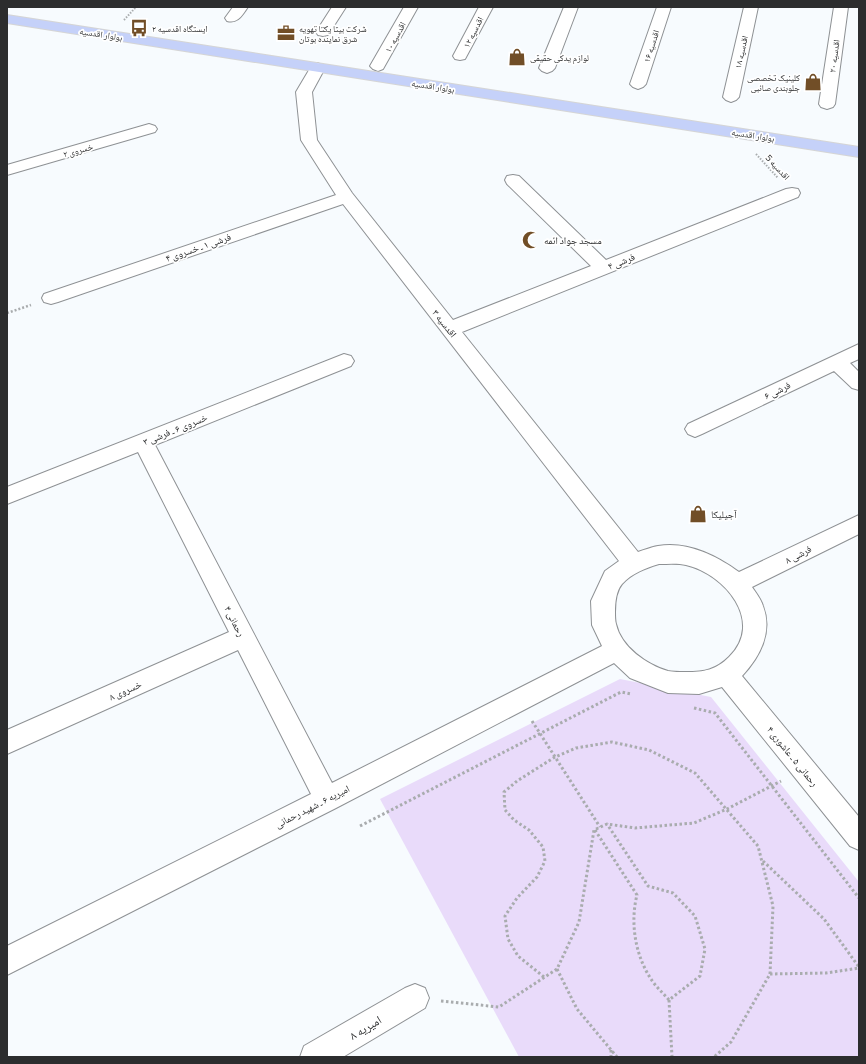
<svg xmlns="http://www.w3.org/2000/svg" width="866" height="1064" font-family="Commissioner,'Noto Naskh Arabic',sans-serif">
  <rect width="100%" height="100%" fill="#f7fbfe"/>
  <path fill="#e9dbfa" d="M620,679L711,697L859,882V1057H519L380,799Z"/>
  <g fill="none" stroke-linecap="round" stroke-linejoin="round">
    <g stroke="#8e9194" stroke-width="2">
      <path id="minor" d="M233,7H248C242,15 238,24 227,21L225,18Z
        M332,7H346L328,35L323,36L318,35L316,32Z
        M404,7H418L383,69L378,71L373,69L370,66Z
        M479,7H493L465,59L460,60L455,59L453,56Z
        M564,7H578L555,68L552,71L547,73L542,71L539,68Z
        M657,7H671L646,84L643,87L638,89L633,87L630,84Z
        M744,7H758L739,97L736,100L731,102L726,100L723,97Z
        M834,7H848L835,104L833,107L827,109L821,107L819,104Z
        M317,63L322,65L325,68L312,92L317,140L352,193L453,320L591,266L507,184L505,180L507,176L513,175L519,176L606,260L786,189L792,188L798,189L800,193L798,197L462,332L638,552C644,550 652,547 658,546C687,541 717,556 739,572L859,515V534L752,587C756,593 761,599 763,606C773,632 760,657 742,676L859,817V850L850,846L722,687L699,694L668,693L630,678L614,663L336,808L7,975V946L311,794L238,650L7,754V730L229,632L138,452L7,504V487L344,354L351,356L354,361L351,366L155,445L332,783L602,646L592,625L591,601L605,571L619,561L343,204L58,302L51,304L44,302L42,298L44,294L336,195L301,140L296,92L312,65ZM659,564C668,564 678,563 686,565C725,574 765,622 729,657C716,670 704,672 686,672C680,672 673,672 668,671C647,665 621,647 616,624C615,621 615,616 615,612C615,603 616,591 622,584C632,573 646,568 659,564Z
        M149,124L155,126L157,129L155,132L7,175V165Z
        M859,344V359L850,363L859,372V390L852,388L834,371L702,434L695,437L688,434L685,429L688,424Z
        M415,984L425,988L429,998L425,1008L343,1057H300L304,1046L405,988Z"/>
    </g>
    <g stroke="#d5d5d5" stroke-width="2">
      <path id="major" d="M7,15L859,147V157L7,23Z"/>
    </g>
    <path stroke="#a9acae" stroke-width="2" stroke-dasharray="1.5 1.5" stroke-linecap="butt" d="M124,20L136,7
      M756,154L778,178"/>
    <path stroke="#a9acae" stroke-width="2.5" stroke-dasharray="2 2" stroke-linecap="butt" d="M7,313L31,305"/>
    <path stroke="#a9acae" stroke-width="3" stroke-dasharray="2.5 2.5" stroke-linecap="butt" d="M694,708L715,713L859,898
      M532,721L600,827
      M360,826L621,692L631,694
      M595,830L637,895C630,922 635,955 651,979C656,987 663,993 669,1000L700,976L705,949L695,916L673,893L648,886L607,824
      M763,861L824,919L859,967
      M557,969L577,1009L617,1057
      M770,974L826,973L859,968
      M544,977L518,956L508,939L505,916L517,898L537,877L545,861L543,847L529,830L514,820L505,810L504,792L517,781L555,757L576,748L612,742L649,750L695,773L758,846L773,906L770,974L731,1042L714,1057
      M669,1000L672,1057
      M441,1001L499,1007L557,969L579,922L594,830L607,824L635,828L694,823L727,809L781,781
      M611,1050V1057"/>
    <use href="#minor" fill="#fff" fill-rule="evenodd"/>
    <use href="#major" fill="#c5d1f9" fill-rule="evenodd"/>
  </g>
  <defs>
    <g id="bus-bare" transform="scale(1.38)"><path d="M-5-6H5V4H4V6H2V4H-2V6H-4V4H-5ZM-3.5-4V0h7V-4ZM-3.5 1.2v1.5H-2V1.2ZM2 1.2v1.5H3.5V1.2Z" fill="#714e27" stroke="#fff" stroke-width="2.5" paint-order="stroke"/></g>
    <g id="office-bare" transform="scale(1.38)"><path d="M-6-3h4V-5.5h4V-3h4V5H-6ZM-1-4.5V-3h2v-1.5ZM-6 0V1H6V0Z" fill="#714e27" stroke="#fff" stroke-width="2.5" paint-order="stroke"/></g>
    <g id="shop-bare" transform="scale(1.38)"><path d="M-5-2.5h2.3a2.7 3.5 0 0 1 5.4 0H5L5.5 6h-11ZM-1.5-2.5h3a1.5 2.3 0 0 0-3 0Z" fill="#714e27" stroke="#fff" stroke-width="2.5" paint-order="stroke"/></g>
    <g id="mosque-bare" transform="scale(1.38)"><path d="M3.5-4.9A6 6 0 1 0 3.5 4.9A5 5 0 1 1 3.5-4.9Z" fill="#714e27" stroke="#fff" stroke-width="2.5" paint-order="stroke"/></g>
  </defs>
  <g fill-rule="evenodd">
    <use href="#bus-bare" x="139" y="28"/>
    <use href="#office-bare" x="286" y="33"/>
    <use href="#shop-bare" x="517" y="57"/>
    <use href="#shop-bare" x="813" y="82"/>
    <use href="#mosque-bare" x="531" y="240"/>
    <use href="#shop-bare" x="698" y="514"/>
  </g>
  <g text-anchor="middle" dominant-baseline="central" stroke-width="3.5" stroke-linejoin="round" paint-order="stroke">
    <g font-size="9" fill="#2c2d2e" stroke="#fff" text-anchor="start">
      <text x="152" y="28">ایستگاه اقدسیه ۲</text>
      <text x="299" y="28">شرکت بیتا یکتا تهویه<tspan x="299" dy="10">شرق نماینده بوتان</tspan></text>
      <text x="530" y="57">لوازم یدکی حقیقی</text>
      <text x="800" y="77" text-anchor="end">کلینیک تخصصی<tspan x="800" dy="10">جلوبندی صائبی</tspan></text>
    </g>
    <g font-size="9" fill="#2c2d2e" stroke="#fff">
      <text transform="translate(473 32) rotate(-63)">اقدسیه ۱۲</text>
      <text transform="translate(101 34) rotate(9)">بولوار اقدسیه</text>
      <text transform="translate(395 37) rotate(-61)">اقدسیه ۱۰</text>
      <text transform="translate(651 46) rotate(-72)">اقدسیه ۱۶</text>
      <text transform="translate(741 52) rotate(-77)">اقدسیه ۱۸</text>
      <text transform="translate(834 56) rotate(-82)">اقدسیه ۲۰</text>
      <text transform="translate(433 86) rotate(9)">بولوار اقدسیه</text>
      <text transform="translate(753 135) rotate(9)">بولوار اقدسیه</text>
      <text transform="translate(78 150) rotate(-16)">خسروی ۲</text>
      <text transform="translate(778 167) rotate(47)">اقدسیه 5</text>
    </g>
    <g font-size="10" fill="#2c2d2e" stroke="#fff" text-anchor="start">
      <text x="544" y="240">مسجد جواد ائمه</text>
      <text x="711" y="514">آجیلیکا</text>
    </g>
    <g font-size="10" fill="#2c2d2e" stroke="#fff">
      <text transform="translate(198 247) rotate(-19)">فرشی ۱ ـ خسروی ۴</text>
      <text transform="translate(621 261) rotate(-22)">فرشی ۴</text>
      <text transform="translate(445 323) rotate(52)">اقدسیه ۳</text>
      <text transform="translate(777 390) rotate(-26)">فرشی ۶</text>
      <text transform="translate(175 429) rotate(-22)">خسروی ۶ ـ فرشی ۳</text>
      <text transform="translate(798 554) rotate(-27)">فرشی ۸</text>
      <text transform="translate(235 621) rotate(63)">رحمانی ۴</text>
      <text transform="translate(125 690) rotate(-24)">خسروی ۸</text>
      <text transform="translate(793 756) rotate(51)">رحمانی ۵ ـ عاشوری ۴</text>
      <text transform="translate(312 806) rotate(-27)">امیریه ۶ ـ شهید رحمانی</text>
    </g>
    <g font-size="12" fill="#2c2d2e" stroke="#fff">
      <text transform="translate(365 1027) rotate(-31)">امیریه ۸</text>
    </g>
  </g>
  <rect width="866" height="1064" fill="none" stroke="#2c2d2e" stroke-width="16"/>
</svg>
